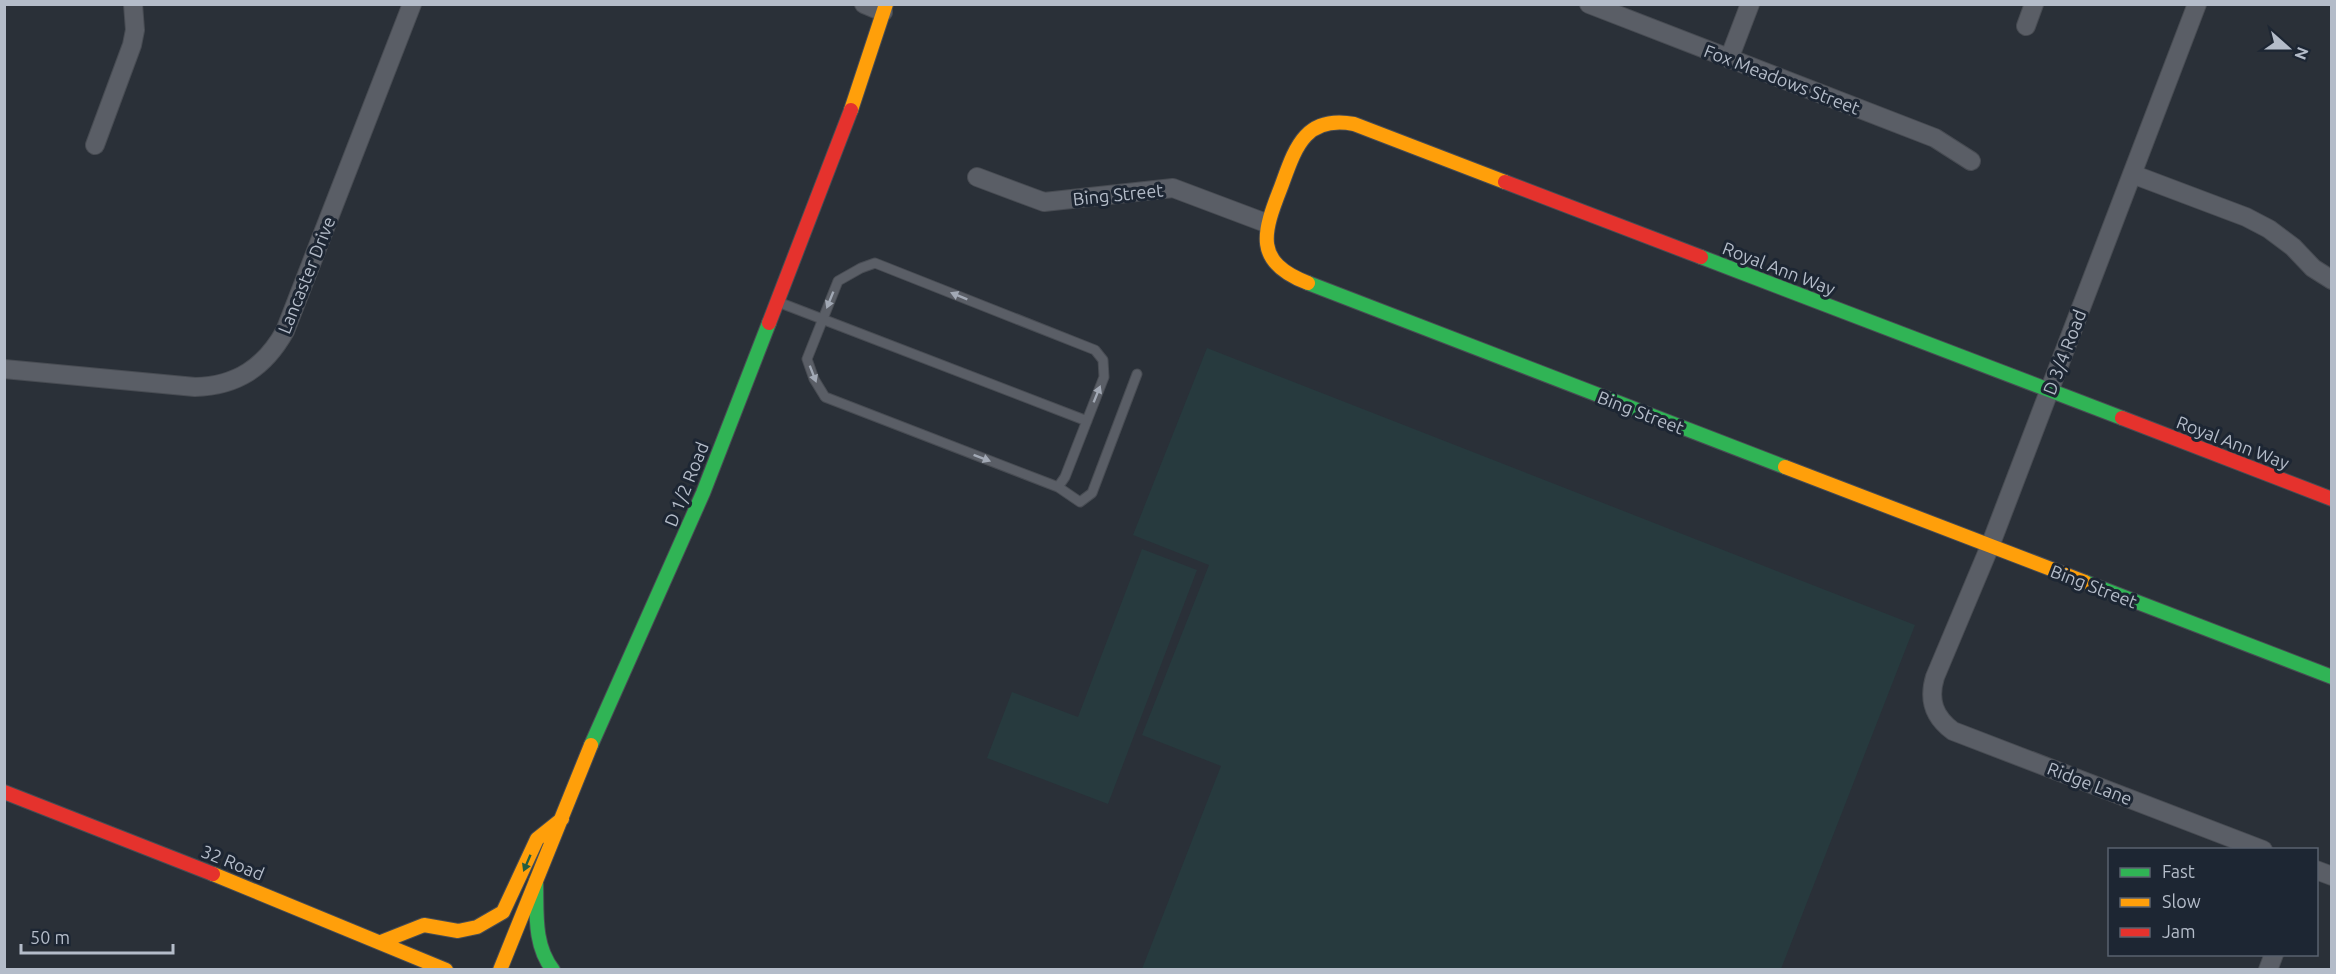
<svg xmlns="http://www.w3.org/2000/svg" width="2336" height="974" font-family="Ubuntu,sans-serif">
  <rect width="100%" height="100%" fill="#2a3038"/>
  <path fill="#273a3e" d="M1207,348L1915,625L1781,969H1142L1221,766L1142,735L1209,565L1133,535Z
    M1142,549L1197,570L1108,804L987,758L1012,692L1078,717Z"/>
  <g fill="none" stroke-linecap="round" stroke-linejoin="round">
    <g stroke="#484c53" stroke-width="11">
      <path id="lane" d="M778,302L1087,421
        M1058,487L1065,477L1104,377L1103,360L1095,350L875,263L861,268L838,281L807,359L814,379L825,397L1058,487L1080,502L1092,493L1137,374"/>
    </g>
    <g stroke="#484c53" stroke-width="20">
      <path id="street" d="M864,4L883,12
        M1589,4L1935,138L1971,161
        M2197,4L1990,546L1935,677C1928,700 1934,717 1953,731L2263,850
        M2026,26L2034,4
        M1729,59L1750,4
        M95,145L132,45L135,30L133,4
        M2132,174L2246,217L2269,229L2293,247L2313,268L2332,280
        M977,177L1044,202L1173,188L1266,223
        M4,369L195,387C237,386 265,367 285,331L412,4
        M2316,870L2332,876
        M2268,970L2274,954"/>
    </g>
    <g stroke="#484c53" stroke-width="16">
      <path id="fast" d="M1701,257L2122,418
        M1308,283L1785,467
        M2085,582L2332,677
        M591,745L703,493L769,323
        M536,881C537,911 533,945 553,970"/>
    </g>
    <g stroke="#484c53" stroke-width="16">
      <path id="slow" d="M851,110L886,4
        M1308,283C1253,262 1263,233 1281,187C1295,149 1304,115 1354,124L1505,182
        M1785,467L2085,582
        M213,874L446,970
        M381,942L424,925L458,931L477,927L503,912L537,839L562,819
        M500,970L591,745"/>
    </g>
    <g stroke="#484c53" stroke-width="16">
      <path id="jam" d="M1505,182L1701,257
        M769,323L851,110
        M2122,418L2332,499
        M4,792L213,874"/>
    </g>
    <use href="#lane" stroke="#5a5e66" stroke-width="9"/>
    <use href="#street" stroke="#5a5e66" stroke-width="18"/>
    <use href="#fast" stroke="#30b455" stroke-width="14"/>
    <use href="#slow" stroke="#ff9f0a" stroke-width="14"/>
    <use href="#jam" stroke="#e5322d" stroke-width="14"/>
  </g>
  <defs><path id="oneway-solid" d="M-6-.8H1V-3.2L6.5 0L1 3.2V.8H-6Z" transform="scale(1.5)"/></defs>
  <g fill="#a2a9b5">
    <use href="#oneway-solid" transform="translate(959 296) rotate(-158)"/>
    <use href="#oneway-solid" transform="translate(830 300) rotate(112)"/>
    <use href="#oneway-solid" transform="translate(813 374) rotate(69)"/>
    <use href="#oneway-solid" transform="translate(1097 394) rotate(-68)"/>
    <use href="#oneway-solid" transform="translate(982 458) rotate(21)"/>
  </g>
  <use fill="#255f41" href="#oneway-solid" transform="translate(527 863) rotate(113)"/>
  <g text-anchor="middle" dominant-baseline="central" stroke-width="6" stroke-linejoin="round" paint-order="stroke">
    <g font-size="18" fill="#b4bcc9" stroke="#1d2633">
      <text transform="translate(1782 79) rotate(21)">Fox Meadows Street</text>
      <text transform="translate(1118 194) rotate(-6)">Bing Street</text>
      <text transform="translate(1779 268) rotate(21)">Royal Ann Way</text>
      <text transform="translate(306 275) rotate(-68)">Lancaster Drive</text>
      <text transform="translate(2064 352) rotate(-69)">D 3/4 Road</text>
      <text transform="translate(1641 412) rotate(21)">Bing Street</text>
      <text transform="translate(2233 442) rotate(21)">Royal Ann Way</text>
      <text transform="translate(686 484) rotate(-68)">D 1/2 Road</text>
      <text transform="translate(2094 586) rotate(21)">Bing Street</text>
      <text transform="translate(2090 783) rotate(21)">Ridge Lane</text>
      <text transform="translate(233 862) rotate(22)">32 Road</text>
    </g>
  </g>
  <rect width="2336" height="974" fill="none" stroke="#b4bcc9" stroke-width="12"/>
  <rect x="2108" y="848" width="210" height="108" fill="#1d2633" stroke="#59626f" stroke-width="1.5"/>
  <rect x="2120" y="868" width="30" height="9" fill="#30b455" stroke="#59626f" stroke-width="1.5"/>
  <text x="2162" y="878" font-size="18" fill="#b4bcc9">Fast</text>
  <rect x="2120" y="898" width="30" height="9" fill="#ff9f0a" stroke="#59626f" stroke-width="1.5"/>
  <text x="2162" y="908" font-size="18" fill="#b4bcc9">Slow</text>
  <rect x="2120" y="928" width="30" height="9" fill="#e5322d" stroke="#59626f" stroke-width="1.5"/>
  <text x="2162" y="938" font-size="18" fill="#b4bcc9">Jam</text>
  <g transform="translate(2288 48) rotate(111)" stroke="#1d2633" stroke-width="4.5" paint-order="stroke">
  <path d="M0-4.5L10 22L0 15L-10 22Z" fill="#b4bcc9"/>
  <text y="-9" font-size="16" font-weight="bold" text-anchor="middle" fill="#b4bcc9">N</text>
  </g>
  <path d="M21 944v9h152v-9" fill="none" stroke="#b4bcc9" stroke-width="3"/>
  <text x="30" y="944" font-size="18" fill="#b4bcc9" stroke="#1d2633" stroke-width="4.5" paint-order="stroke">50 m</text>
</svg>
